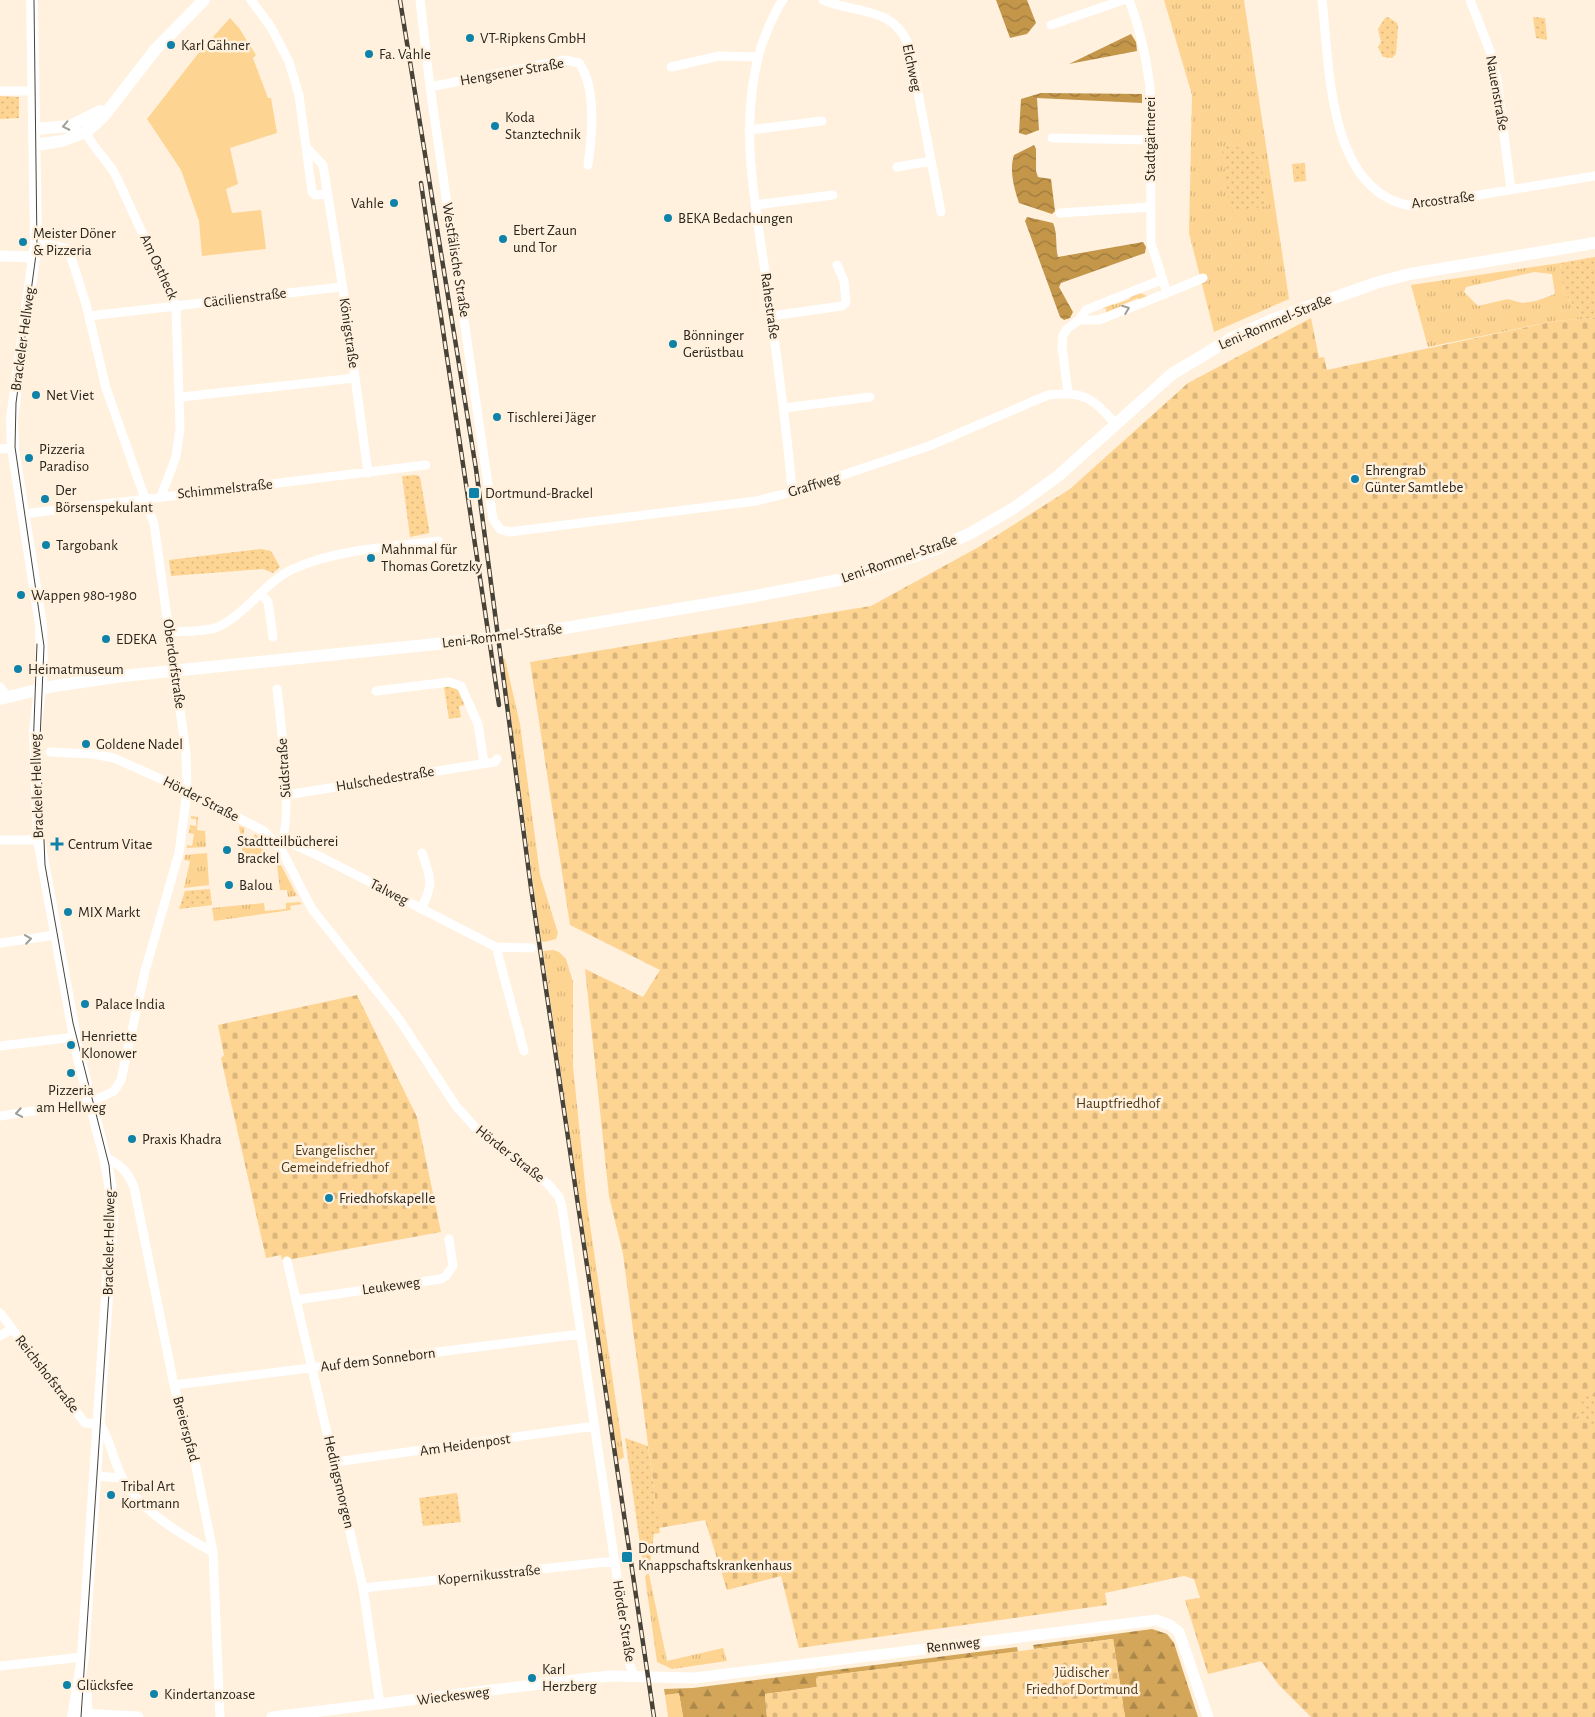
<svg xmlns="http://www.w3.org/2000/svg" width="1595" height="1717" font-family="'Alegreya Sans',sans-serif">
  <defs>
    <pattern id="grass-tufts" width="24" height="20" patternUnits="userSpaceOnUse" patternTransform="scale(1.25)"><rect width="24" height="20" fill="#fed492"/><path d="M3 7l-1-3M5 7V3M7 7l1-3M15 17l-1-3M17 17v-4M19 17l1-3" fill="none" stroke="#dab67d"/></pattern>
    <pattern id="forest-firs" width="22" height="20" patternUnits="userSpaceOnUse" patternTransform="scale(1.25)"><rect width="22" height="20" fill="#d3a65a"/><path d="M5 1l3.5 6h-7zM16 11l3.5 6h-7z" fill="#ab874a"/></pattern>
    <pattern id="cemetery-stones" width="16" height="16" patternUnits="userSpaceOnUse" patternTransform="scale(1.25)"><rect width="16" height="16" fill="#fed492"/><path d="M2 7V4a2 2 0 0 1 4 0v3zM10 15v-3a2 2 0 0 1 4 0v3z" fill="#dab67d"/></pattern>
    <pattern id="park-dots" width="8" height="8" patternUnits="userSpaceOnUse" patternTransform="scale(1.25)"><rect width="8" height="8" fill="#fed492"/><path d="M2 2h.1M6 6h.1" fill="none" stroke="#dab67d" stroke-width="1.8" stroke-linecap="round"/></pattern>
    <pattern id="water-waves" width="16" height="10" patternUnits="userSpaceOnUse" patternTransform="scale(1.25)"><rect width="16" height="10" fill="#c3964a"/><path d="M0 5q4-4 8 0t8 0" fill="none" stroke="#9e7a3d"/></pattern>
  </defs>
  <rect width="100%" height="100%" fill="#fff1dd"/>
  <path fill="url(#grass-tufts)" fill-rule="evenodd" d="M1164,0H1244L1289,299L1214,332L1189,233L1192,95Z
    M1560,263L1564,292L1583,319L1555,321L1428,347L1411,285ZM1534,272L1552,274L1555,294L1536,301L1522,303L1508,299L1478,306L1464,292L1466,287Z
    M1138,292L1149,297L1140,301L1138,298L1121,305L1122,308L1106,314V308L1103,309V306L1113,302L1114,305L1130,299L1129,296Z
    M503,659H505L520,724L540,875L558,933L556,939L544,942L541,941Z
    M191,816L198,817L197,830L205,831L206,847L187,848V845L192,846L194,834L189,833L190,825L196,826V819H191Z
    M239,826L245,828L243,834L252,839L255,834L262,839L258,845L270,857L275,854L279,861L268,862L267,855L258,856L259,862L244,864Z
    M207,853L209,885L184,888L190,861L184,860L185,855Z
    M281,865L297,896L288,897L287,890H280L277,865Z
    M300,902L302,904L290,906L291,910L214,921L212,908L264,903L265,911L286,909V903Z
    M553,950L559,952L566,959L573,982V1066L587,1204L624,1457L618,1461L543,951Z
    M647,1574H649L667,1661L723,1648L727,1661L672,1669L657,1662L645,1577Z"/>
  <path fill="url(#forest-firs)" d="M1152,1629L1167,1634L1174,1643L1198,1717H1125L1113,1639L1034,1649L1033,1645Z
    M1017,1647L1018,1652L816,1677L817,1687L765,1694L767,1717H683L679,1694L665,1695L664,1689L693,1688Z"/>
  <path fill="url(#cemetery-stones)" d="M1311,318L1319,358L1324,357L1327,370L1555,321L1595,318V1717H1311L1279,1685L1261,1661L1208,1674L1185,1600L1200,1598L1194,1579L1184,1576L1105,1593L1107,1605L799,1648L781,1576L727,1590L705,1520L659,1528L623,1254L609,1196L585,969L643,997L660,970L570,925L530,662L871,606L977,548L1070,489L1188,383Z
    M357,995L417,1117L441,1232L287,1260H282L281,1255L266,1258L221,1058L224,1055L218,1025Z
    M1113,1639L1125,1717H767L765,1694L817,1687L816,1677Z"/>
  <path fill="url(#park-dots)" d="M1388,17L1397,23L1398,26L1396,54L1392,58L1383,57L1378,47L1381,42L1378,29L1385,18Z
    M1533,17L1545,18L1547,40L1536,38Z
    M0,96L19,97V118L0,119Z
    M1233,146L1254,152L1261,162L1267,206L1230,212L1222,147Z
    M1305,163L1306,181L1294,182L1292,164Z
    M1595,257V318L1583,319L1564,292L1560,263Z
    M416,475L420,477L429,529V533L410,537L402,476Z
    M261,549L271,551L280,567L273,573L263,569L171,576L169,560Z
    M454,685L457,687L466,705L459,706L461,717L449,719L444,687Z
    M210,889L212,905L179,909L185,891Z
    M1586,1393L1595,1397V1427L1575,1418Z
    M625,1438L648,1446L660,1533L654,1534L650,1564L643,1565Z
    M457,1493L461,1522L423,1526L419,1498Z"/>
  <path fill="#fed492" d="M230,18L239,28L256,55L253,58L268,98H271L277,133L230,148L238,184L226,189L232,213L261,210L266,249L202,256L199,221L181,170L147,119L197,55Z
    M679,1693L683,1717H668L665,1695Z"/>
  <path fill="url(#water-waves)" d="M996,0H1027L1036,23L1027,34L1010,38Z
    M1131,34L1136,42L1137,51L1069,64Z
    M1041,93L1142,94V103L1037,98L1039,130L1026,135L1019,133L1021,99Z
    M1034,145L1036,149V171L1038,177L1051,179L1055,211L1052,214L1019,203C1014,188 1009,170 1014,155Z
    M1027,217L1053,223C1058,234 1055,246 1058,257L1143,242L1146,247L1145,253L1061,283L1059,287L1073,312L1070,318L1064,320L1060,317L1025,221Z"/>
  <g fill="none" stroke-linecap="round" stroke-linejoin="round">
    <path stroke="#fff" stroke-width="9" d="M251,0L271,27L289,62L299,95L306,147L323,165L344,296L368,473
      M420,0L430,87L493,519L500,529L509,532L756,501L792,492L929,446L1048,395C1083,391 1093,397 1115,424
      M783,0C773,13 768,29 762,44C736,126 757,210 768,293C777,359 787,425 792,492
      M823,0C856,14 894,6 909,46L941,212
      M1322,0C1330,67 1327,192 1412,206L1595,176
      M1470,0L1490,51L1497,79L1511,190
      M1051,25L1123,0
      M671,67L719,56L758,57
      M430,87L565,60L579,63C597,88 592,136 588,165
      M0,91H34
      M749,130L822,121
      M86,132C92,148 108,160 116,176L176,306L180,428L176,457L161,496
      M1052,138L1150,140
      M306,147L312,192L315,195L327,194
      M897,167L931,161
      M755,205L833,195
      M1060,213L1151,207
      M1167,293L1203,278
      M89,316L341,287
      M771,316L842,306L846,303L844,281L837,265
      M1079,320L1086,310L1161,280
      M1068,393L1062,347L1063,335L1067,329L1079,320H1099L1167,293L1151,243L1150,87C1146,57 1140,28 1129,0
      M181,397L355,378
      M784,408L870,397
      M0,449L13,448
      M23,514L426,465
      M261,594L268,602L273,637
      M169,632C184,631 205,632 218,627C247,613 265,582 293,569C337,549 391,547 438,541
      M0,687L8,697
      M277,689C280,714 294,827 280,842
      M376,691L449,682L461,686L478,724L484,763
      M50,752L93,754L114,758L174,785L264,831L281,849L312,909L399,1019L456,1106L480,1133L548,1184L559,1197L562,1207L630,1665L634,1677
      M286,795L488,763L495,762L497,759
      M282,839L321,857L496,947L532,948
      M0,840H39
      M421,909C434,884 431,878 422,853
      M0,943L56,935
      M496,947L524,1051
      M0,1046L75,1037
      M0,1116L91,1102L114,1091L121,1080L145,971L179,853L187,792L186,753L154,524L106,388L86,304L70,254L65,248L36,241
      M105,1157C120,1164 128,1172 134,1187L174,1385L196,1467L213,1552L220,1717
      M287,1261L363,1588L380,1705
      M296,1300L441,1279L446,1276L453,1266L449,1239
      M0,1313L85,1423L100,1424C111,1441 113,1460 122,1477C137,1509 183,1536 213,1552
      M0,1336L12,1329
      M174,1385L581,1334
      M335,1462L595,1426
      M96,1476L122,1478
      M363,1588L615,1561
      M0,1666L83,1657"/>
    <path stroke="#fff" stroke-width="11" d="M0,256L35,257
      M80,1714L138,1717
      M272,1717L590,1678L612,1676L695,1678L1156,1620L1170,1625L1179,1632L1208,1717"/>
    <path stroke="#fff" stroke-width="12" d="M32,0L36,243L12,419L13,448L41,625L42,672L35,731L39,840L78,1054L105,1157L110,1184L112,1221L83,1657L73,1717
      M34,129L70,126L100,111
      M35,145L62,141L86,132L103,117L155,50L204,0
      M0,699L54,686L123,676L475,640L565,628L750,597L844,579L936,549L971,533L1014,508L1058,476L1172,374L1232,338L1274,319L1379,282L1410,274L1595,243
      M85,1684L87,1717"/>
    <path stroke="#484339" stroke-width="1" d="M34,0L37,247L16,403L15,447L44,646L40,740L45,865L73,1023L109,1165L114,1217L81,1717
      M33,751L37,644
      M33,769L35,811"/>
    <g stroke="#484339" stroke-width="4.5">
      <path id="rail" d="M400,0L476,469L531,888L654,1717
        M421,183L499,705"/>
    </g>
    <use href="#rail" stroke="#fff1dd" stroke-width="2.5" stroke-dasharray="8" stroke-linecap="butt"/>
  </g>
  <defs><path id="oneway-chevron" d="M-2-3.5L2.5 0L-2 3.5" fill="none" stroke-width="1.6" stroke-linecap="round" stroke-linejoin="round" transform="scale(1.25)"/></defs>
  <g stroke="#9f9d99">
    <use href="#oneway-chevron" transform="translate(66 126) rotate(168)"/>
    <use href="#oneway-chevron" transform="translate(1126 309) rotate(-21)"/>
    <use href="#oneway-chevron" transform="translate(28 939) rotate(-8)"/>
    <use href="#oneway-chevron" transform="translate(19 1113) rotate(170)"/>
  </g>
  <g fill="#0f82a9" stroke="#fff1dd" stroke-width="2">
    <circle cx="470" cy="38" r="5"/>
    <circle cx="171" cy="45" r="5"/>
    <circle cx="369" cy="54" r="5"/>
    <circle cx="495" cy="126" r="5"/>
    <circle cx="394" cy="203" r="5"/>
    <circle cx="668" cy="218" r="5"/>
    <circle cx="503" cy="239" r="5"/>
    <circle cx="23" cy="242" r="5"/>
    <circle cx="673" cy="344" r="5"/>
    <circle cx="36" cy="395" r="5"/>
    <circle cx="497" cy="417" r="5"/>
    <circle cx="29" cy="458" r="5"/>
    <circle cx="1355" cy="479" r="5"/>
    <rect x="468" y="487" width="12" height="12" rx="2.5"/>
    <circle cx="45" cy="499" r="5"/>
    <circle cx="46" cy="545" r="5"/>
    <circle cx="371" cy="558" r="5"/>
    <circle cx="21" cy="595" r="5"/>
    <circle cx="106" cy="639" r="5"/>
    <circle cx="18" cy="669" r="5"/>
    <circle cx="86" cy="744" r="5"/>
    <path d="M54.5 836.5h5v5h5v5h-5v5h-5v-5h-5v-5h5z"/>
    <circle cx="227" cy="850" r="5"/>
    <circle cx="229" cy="885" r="5"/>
    <circle cx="68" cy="912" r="5"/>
    <circle cx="85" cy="1004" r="5"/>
    <circle cx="71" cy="1045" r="5"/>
    <circle cx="71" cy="1073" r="5"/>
    <circle cx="132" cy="1139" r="5"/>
    <circle cx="329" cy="1198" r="5"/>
    <circle cx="111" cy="1495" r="5"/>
    <rect x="621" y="1551" width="12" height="12" rx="2.5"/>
    <circle cx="532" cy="1678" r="5"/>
    <circle cx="67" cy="1685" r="5"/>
    <circle cx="154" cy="1694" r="5"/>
  </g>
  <g text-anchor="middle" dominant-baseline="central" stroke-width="5" stroke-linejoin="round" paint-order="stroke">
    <g font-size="15" fill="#29251d" stroke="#fff1dd" text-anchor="start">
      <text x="480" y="38">VT-Ripkens GmbH</text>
      <text x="181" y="45">Karl Gähner</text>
      <text x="379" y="54">Fa. Vahle</text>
      <text x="505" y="117">Koda<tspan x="505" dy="17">Stanztechnik</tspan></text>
      <text x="384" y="203" text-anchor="end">Vahle</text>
      <text x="678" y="218">BEKA Bedachungen</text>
      <text x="513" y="230">Ebert Zaun<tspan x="513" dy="17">und Tor</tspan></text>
      <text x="33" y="233">Meister Döner<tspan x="33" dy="17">&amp; Pizzeria</tspan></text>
      <text x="683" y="335">Bönninger<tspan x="683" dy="17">Gerüstbau</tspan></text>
      <text x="46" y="395">Net Viet</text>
      <text x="507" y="417">Tischlerei Jäger</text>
      <text x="39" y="449">Pizzeria<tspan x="39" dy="17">Paradiso</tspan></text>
      <text x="1365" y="470">Ehrengrab<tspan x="1365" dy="17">Günter Samtlebe</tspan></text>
      <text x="55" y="490">Der<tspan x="55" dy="17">Börsenspekulant</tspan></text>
      <text x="485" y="493">Dortmund-Brackel</text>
      <text x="56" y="545">Targobank</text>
      <text x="381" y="549">Mahnmal für<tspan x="381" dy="17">Thomas Goretzky</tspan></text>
      <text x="31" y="595">Wappen 980-1980</text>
      <text x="116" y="639">EDEKA</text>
      <text x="28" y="669">Heimatmuseum</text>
      <text x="96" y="744">Goldene Nadel</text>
      <text x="237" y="841">Stadtteilbücherei<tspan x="237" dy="17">Brackel</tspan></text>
      <text x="68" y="844">Centrum Vitae</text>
      <text x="239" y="885">Balou</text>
      <text x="78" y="912">MIX Markt</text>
      <text x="95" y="1004">Palace India</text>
      <text x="81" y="1036">Henriette<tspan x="81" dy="17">Klonower</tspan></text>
      <text x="71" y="1090" text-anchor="middle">Pizzeria<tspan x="71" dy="17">am Hellweg</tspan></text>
      <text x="142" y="1139">Praxis Khadra</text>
      <text x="339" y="1198">Friedhofskapelle</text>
      <text x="121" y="1486">Tribal Art<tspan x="121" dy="17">Kortmann</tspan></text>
      <text x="638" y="1548">Dortmund<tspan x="638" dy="17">Knappschaftskrankenhaus</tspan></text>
      <text x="542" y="1669">Karl<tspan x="542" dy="17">Herzberg</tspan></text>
      <text x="77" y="1685">Glücksfee</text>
      <text x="164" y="1694">Kindertanzoase</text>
    </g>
    <g font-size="15" fill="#29251d" stroke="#fff1dd">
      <text transform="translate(912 68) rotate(78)">Elchweg</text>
      <text transform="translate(512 72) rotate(-10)">Hengsener Straße</text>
      <text transform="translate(1497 93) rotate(80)">Nauenstraße</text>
      <text transform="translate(1150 139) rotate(-90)">Stadtgärtnerei</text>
      <text transform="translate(1443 200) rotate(-7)">Arcostraße</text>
      <text transform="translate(456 260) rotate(81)">Westfälische Straße</text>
      <text transform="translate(159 267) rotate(65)">Am Ostheck</text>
      <text transform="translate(245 298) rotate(-7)">Cäcilienstraße</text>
      <text transform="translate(770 306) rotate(82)">Rahestraße</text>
      <text transform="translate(1275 322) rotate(-23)">Leni-Rommel-Straße</text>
      <text transform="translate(349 333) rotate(82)">Königstraße</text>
      <text transform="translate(23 339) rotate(-82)">Brackeler Hellweg</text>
      <text transform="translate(814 485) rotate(-17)">Graffweg</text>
      <text transform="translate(225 489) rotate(-6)">Schimmelstraße</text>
      <text transform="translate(899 559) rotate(-19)">Leni-Rommel-Straße</text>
      <text transform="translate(502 636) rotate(-7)">Leni-Rommel-Straße</text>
      <text transform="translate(174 664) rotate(82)">Oberdorfstraße</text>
      <text transform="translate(284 768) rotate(-94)">Südstraße</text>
      <text transform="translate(385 779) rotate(-9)">Hulschedestraße</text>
      <text transform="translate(37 786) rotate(-92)">Brackeler Hellweg</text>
      <text transform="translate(201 799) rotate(27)">Hörder Straße</text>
      <text transform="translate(389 892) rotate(27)">Talweg</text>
      <text transform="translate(510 1154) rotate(38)">Hörder Straße</text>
      <text transform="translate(109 1243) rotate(-89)">Brackeler Hellweg</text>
      <text transform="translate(391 1286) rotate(-8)">Leukeweg</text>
      <text transform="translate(378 1360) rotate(-7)">Auf dem Sonneborn</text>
      <text transform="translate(47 1374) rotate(52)">Reichshofstraße</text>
      <text transform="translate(186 1429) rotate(75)">Breierspfad</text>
      <text transform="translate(465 1445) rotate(-8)">Am Heidenpost</text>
      <text transform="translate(339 1482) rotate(77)">Hedingsmorgen</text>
      <text transform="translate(489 1575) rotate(-6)">Kopernikusstraße</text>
      <text transform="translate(624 1621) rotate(81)">Hörder Straße</text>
      <text transform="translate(953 1645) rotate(-7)">Rennweg</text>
      <text transform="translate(453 1696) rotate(-7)">Wieckesweg</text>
    </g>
    <g font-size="15" fill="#4e3a19" stroke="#fff1dd">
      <text x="1118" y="1103">Hauptfriedhof</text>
      <text x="335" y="1150">Evangelischer<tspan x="335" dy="17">Gemeindefriedhof</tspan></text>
      <text x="1082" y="1672">Jüdischer<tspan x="1082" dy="17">Friedhof Dortmund</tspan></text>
    </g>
  </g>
</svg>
